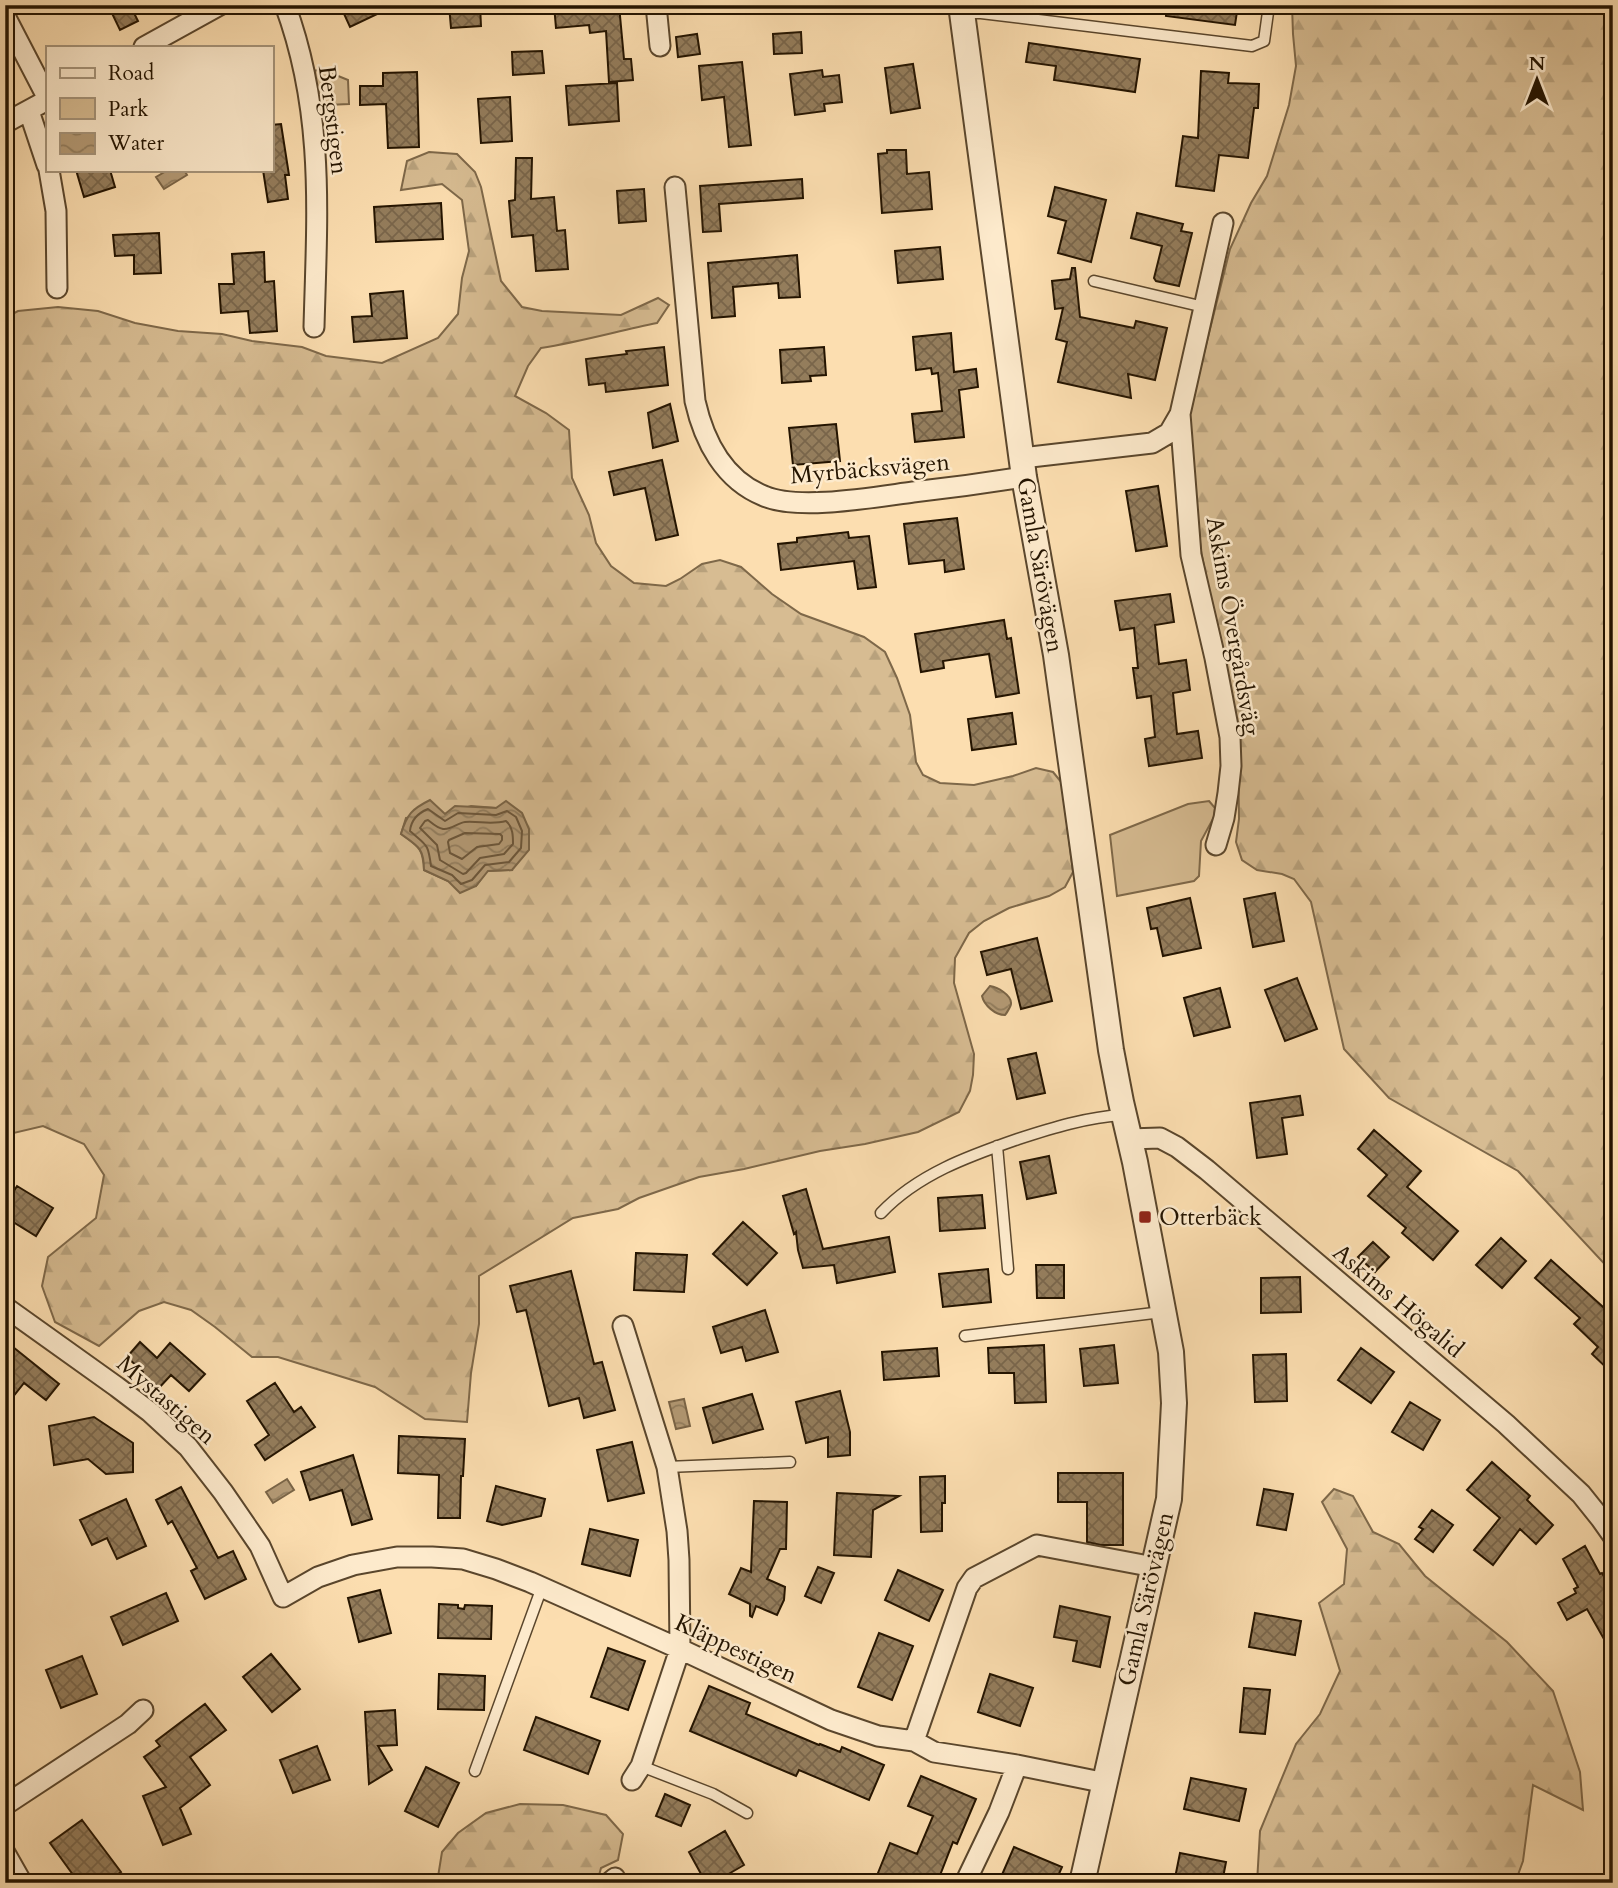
<svg xmlns="http://www.w3.org/2000/svg" width="1618" height="1888" font-family="Cardo,serif">
  <defs>
    <pattern id="forest-firs" width="22" height="20" patternUnits="userSpaceOnUse" patternTransform="scale(1.75)"><rect width="22" height="20" fill="#d7bc92"/><path d="M5 1l3.5 6h-7zM16 11l3.5 6h-7z" fill="#b8a17c"/></pattern>
    <pattern id="water-waves" width="16" height="10" patternUnits="userSpaceOnUse" patternTransform="scale(1.75)"><rect width="16" height="10" fill="#b39974"/><path d="M0 5q4-4 8 0t8 0" fill="none" stroke="#917c5d"/></pattern>
    <pattern id="building-cross-hatch" width="8" height="8" patternUnits="userSpaceOnUse" patternTransform="scale(1.75)"><rect width="8" height="8" fill="#947d5c"/><path d="M0 0l8 8M0 8l8-8" fill="none" stroke="#79654a"/></pattern>
  </defs>
  <rect width="100%" height="100%" fill="#fcdeb0"/>
  <filter id="stains"><feTurbulence type="fractalNoise" baseFrequency=".00286" numOctaves="4"/><feColorMatrix values="0 0 0 0 .2 0 0 0 0 .09 0 0 0 0 .02 0 0 0 .5 -.17"/></filter>
  <radialGradient id="worn" r=".72"><stop offset=".6" stop-color="#630" stop-opacity="0"/><stop offset="1" stop-color="#630" stop-opacity=".3"/></radialGradient>
  <path fill="#d7bc92" stroke="#7e6849" stroke-width="2" d="M318,70L326,71L348,80L349,104L326,105L318,102L313,71Z
    M1209,801L1215,808L1214,817L1201,841L1199,876L1194,881L1117,896L1110,835L1188,804Z"/>
  <path fill="url(#forest-firs)" stroke="#7e6849" stroke-width="2" fill-rule="evenodd" d="M1292,5H1613V1273L1518,1171L1389,1098L1344,1049L1311,902L1294,879L1282,874L1257,870L1242,860L1236,842L1239,819L1238,741L1201,551L1193,482L1189,413L1230,249L1251,203L1267,176L1289,105L1296,66L1293,34Z
    M429,152L457,154L475,172L481,187L501,281L522,307L542,311L621,315L658,298L669,305L657,323C618,331 580,342 541,348L528,366L515,396L546,413L569,430L572,478L589,515L596,543L611,566L634,583L666,586L680,579L702,564L720,560L741,567L772,594L801,614L864,637L885,652L897,678L910,715L916,762L923,775L940,783L974,785L1013,776L1036,768L1053,772L1062,783L1073,872L1065,887L1049,896L1009,908L984,921L969,933L955,958L954,983L974,1054L973,1075L970,1091L959,1112L918,1132L865,1144L820,1151L744,1169L699,1177L639,1198L618,1209L573,1218L479,1276V1324L471,1373L467,1422L425,1419L375,1387L278,1357H252L215,1327L191,1310L164,1302L139,1311L99,1346L55,1322L42,1286L48,1257L96,1218L104,1175L84,1144L43,1126L9,1134L5,1142V502L13,491L5,464V318L18,311L58,307L98,311L135,323L178,331L222,334L252,341L302,347L326,356L382,363L438,338L458,314L462,278L469,251L462,200L442,184L401,190L407,161ZM471,806L496,808L512,870L487,871L476,886L448,881L424,870C423,847 418,847 401,834L406,818L445,814Z
    M1334,1489L1353,1496L1373,1532L1399,1544L1425,1576L1507,1642L1553,1691L1580,1772L1583,1810L1533,1785L1523,1861L1515,1883H1257L1260,1831L1296,1744L1320,1714L1340,1671L1319,1603L1344,1584L1347,1549L1322,1502Z
    M520,1804L563,1805L606,1815L623,1834L618,1860L601,1868L597,1883H437L442,1852L458,1833L486,1813Z"/>
  <path fill="url(#water-waves)" stroke="#7a6446" stroke-width="2" d="M168,170H184L187,175L164,189L156,177Z
    M430,800L445,814L455,806L496,808L506,801L522,813L529,829V850L512,870L488,871L476,886L460,893L448,881L424,870C424,848 418,846 401,834C407,814 412,809 430,800Z
    M990,986C997,987 1012,995 1011,1004C1011,1006 1006,1014 1005,1015C995,1015 984,1005 982,996Z
    M684,1399L690,1426L676,1429L669,1402Z
    M287,1479L294,1490L273,1503L266,1492Z"/>
  <g fill="none" stroke-linecap="round" stroke-linejoin="round">
    <path stroke="#6c563a" stroke-width="2" d="M428,809L445,821L458,813L496,815L507,811L516,817L522,831L521,848L509,862L485,865L472,880L461,884L452,875L431,866C428,843 427,846 410,831C411,820 418,813 428,809Z
      M428,820C433,824 437,828 443,829C452,830 457,823 465,822C479,821 492,825 506,821C513,827 513,836 513,844L504,854L480,858L466,873L463,874L440,860L437,845L420,828L425,821Z
      M465,833L500,834L502,836V840L499,844L477,847L462,859L450,853L448,842L449,840Z"/>
  </g>
  <path fill="url(#building-cross-hatch)" stroke="#241400" stroke-width="2" d="M108,5H130L138,21L120,30Z
    M340,5H396L350,27Z
    M449,5H480L481,26L451,28Z
    M554,5H619L624,59H631L633,80L609,82L606,31L590,33L589,25L556,28Z
    M1167,5H1238L1235,25L1166,16Z
    M801,32L802,53L774,54L773,34Z
    M697,34L700,54L678,57L676,37Z
    M1029,43L1140,59L1135,92L1054,80L1056,66L1026,62Z
    M542,51L544,73L513,75L512,52Z
    M742,62L751,145L729,147L724,97L702,100L699,66Z
    M913,64L920,108L891,113L885,68Z
    M822,70L823,77L839,75L842,102L824,104L825,111L795,115L790,74Z
    M1201,71L1229,73L1228,83L1259,84L1258,108H1254L1248,158L1219,155L1214,191L1176,186L1183,136L1198,138Z
    M417,72L419,147L388,148L386,104L360,105V86H383V73Z
    M617,83L619,121L569,125L566,86Z
    M510,97L512,141L481,143L478,99Z
    M281,124L289,175H285L288,199L268,202L263,170H271V125Z
    M887,150H906L907,174L929,172L932,209L882,213L878,154L887,153Z
    M516,158H532L531,199L554,197L557,231L565,230L568,269L536,271L533,235L512,237L509,201L515,200Z
    M76,170H110L115,187L84,197Z
    M802,179L803,198L719,204L721,231L703,232L700,186Z
    M1055,187L1106,200L1091,262L1058,253L1066,221L1048,216Z
    M644,189L646,221L619,223L617,191Z
    M441,203L443,239L376,242L374,207Z
    M1137,213L1183,224L1181,231L1192,233L1179,286L1156,281L1154,278L1162,246L1131,238Z
    M159,233L161,273L134,274V255L115,256L113,235Z
    M940,247L943,279L898,283L895,251Z
    M264,252L265,282L274,281L277,331L250,333L248,311L221,313L219,284H234L232,254Z
    M797,255L800,297L779,298L778,283L733,287L735,316L712,318L708,263Z
    M1072,268H1075L1080,317L1134,328L1136,321L1167,328L1155,380L1128,374L1131,398L1058,382L1067,342L1056,339L1063,308L1055,309L1052,281L1070,279Z
    M403,291L407,338L354,342L352,317L372,316L370,294Z
    M951,333L954,372L976,369L978,387L959,390L964,437L915,442L912,414L942,411L938,373L932,374L931,368L916,370L913,337Z
    M664,347L668,385L606,392L605,383L589,385L586,359L627,354L626,351Z
    M824,347L826,375L810,376L811,381L782,383L780,350Z
    M670,404L678,441L653,448L648,413Z
    M836,424L840,461L793,465L789,428Z
    M662,460L678,535L656,540L645,488L614,495L609,472Z
    M1158,486L1167,546L1136,551L1126,491Z
    M957,518L964,569L945,572L944,560L909,564L904,524Z
    M848,532L849,538L869,536L876,587L858,589L854,561L781,570L778,544L797,542V538Z
    M1170,594L1174,622L1155,625L1159,664L1186,660L1190,690L1173,693L1177,734L1198,731L1202,758L1149,766L1145,739L1155,737L1151,696L1137,698L1133,668H1138L1134,628L1120,630L1115,601Z
    M1004,620L1007,639L1011,638L1019,693L996,697L989,654L943,661L944,668L921,672L915,634Z
    M1012,713L1016,744L972,750L968,719Z
    M1275,893L1284,941L1253,947L1244,899Z
    M1190,898L1201,948L1163,956L1157,928L1151,929L1147,908Z
    M1037,938L1052,1001L1021,1009L1011,969L987,975L981,952Z
    M1297,978L1317,1029L1285,1041L1265,990Z
    M1220,988L1230,1027L1194,1036L1184,998Z
    M1036,1053L1045,1093L1017,1099L1008,1059Z
    M1300,1096L1303,1115L1282,1118L1287,1154L1257,1158L1250,1103Z
    M1374,1130L1421,1171L1407,1187L1458,1231L1433,1260L1402,1233L1406,1228L1368,1196L1387,1175L1358,1149Z
    M1049,1156L1056,1193L1027,1199L1020,1162Z
    M17,1186L53,1208L36,1236L5,1217V1205Z
    M806,1189L823,1249L889,1237L895,1272L837,1283L834,1265L803,1268L798,1250L796,1232L794,1234L783,1196Z
    M982,1195L985,1228L940,1231L938,1198Z
    M743,1222L777,1253L747,1285L713,1254Z
    M1501,1238L1526,1261L1502,1288L1476,1265Z
    M1373,1242L1389,1257L1375,1272L1358,1257Z
    M636,1253L687,1255L684,1292L634,1290Z
    M1551,1260L1613,1316V1374L1592,1354L1598,1347L1574,1324L1580,1318L1535,1278Z
    M1036,1265H1064V1298H1037Z
    M988,1269L991,1302L943,1307L939,1274Z
    M571,1271L594,1364L602,1362L615,1410L584,1418L579,1398L549,1406L526,1310L517,1312L510,1286Z
    M1300,1277L1301,1312L1261,1313V1278Z
    M765,1310L778,1352L746,1361L742,1347L721,1353L713,1327Z
    M140,1342L157,1358L170,1343L205,1374L189,1391L171,1375L157,1390L141,1375L143,1372L127,1357Z
    M1044,1345L1046,1402L1015,1403L1014,1373H989L988,1348Z
    M1114,1345L1118,1383L1084,1386L1080,1349Z
    M13,1347L59,1384L46,1400L24,1383L5,1407V1357Z
    M937,1348L939,1376L884,1380L882,1352Z
    M1361,1348L1394,1372L1371,1403L1338,1380Z
    M1286,1354L1287,1401L1255,1402L1253,1355Z
    M275,1383L294,1412L301,1407L315,1427L265,1460L255,1445L269,1435L247,1401Z
    M840,1391L850,1432V1455L828,1457V1437L806,1443L796,1402Z
    M752,1394L763,1429L713,1443L703,1408Z
    M1410,1402L1440,1420L1423,1450L1392,1432Z
    M94,1417L133,1443V1472L106,1474L88,1459L54,1465L49,1426Z
    M399,1436L465,1439L463,1476H461L460,1518H438L439,1475L398,1473Z
    M632,1442L644,1493L608,1501L597,1450Z
    M353,1455L372,1519L352,1525L342,1490L310,1500L301,1472Z
    M1492,1462L1530,1496L1527,1500L1553,1525L1536,1544L1520,1529L1493,1565L1474,1550L1500,1518L1467,1490Z
    M1058,1473H1123V1545H1101L1087,1542V1502H1058Z
    M945,1476V1503H942V1531L921,1532L920,1477Z
    M496,1486L545,1499L541,1516L502,1525L487,1521Z
    M181,1487L218,1558L233,1551L246,1579L205,1599L191,1571L197,1568L172,1521L168,1524L156,1500Z
    M1264,1489L1293,1494L1286,1530L1257,1525Z
    M837,1493L899,1496L873,1510L871,1557L834,1555Z
    M126,1499L146,1546L117,1559L107,1538L92,1545L80,1520Z
    M754,1501L787,1502L786,1549H780L767,1579L785,1587L784,1600L777,1615L756,1606L752,1617L750,1616V1604L729,1594L741,1568L751,1572Z
    M1432,1510L1453,1525L1433,1552L1415,1539L1423,1529L1419,1527Z
    M590,1529L638,1540L630,1576L582,1564Z
    M1585,1546L1600,1574L1602,1573L1613,1592V1655L1587,1609L1567,1620L1558,1603L1576,1593L1574,1589L1578,1587L1563,1559Z
    M818,1567L834,1573L821,1603L805,1596Z
    M898,1570L943,1590L929,1621L885,1600Z
    M380,1590L391,1633L359,1642L348,1598Z
    M166,1593L178,1621L123,1645L111,1617Z
    M439,1604L458,1605V1608L464,1609L465,1605L492,1606L491,1639L438,1638Z
    M1060,1606L1110,1617L1100,1667L1073,1661L1077,1641L1054,1637Z
    M1255,1613L1301,1621L1295,1655L1249,1647Z
    M879,1633L913,1646L892,1700L858,1687Z
    M608,1648L645,1661L628,1710L591,1697Z
    M271,1654L300,1689L272,1712L243,1677Z
    M82,1656L97,1694L61,1708L46,1670Z
    M439,1674L485,1676L484,1710L438,1709Z
    M990,1674L1033,1688L1020,1726L978,1712Z
    M709,1686L750,1703L746,1714L819,1745L820,1744L840,1752L842,1747L884,1765L869,1800L799,1770L796,1776L690,1731Z
    M1244,1688L1270,1690L1265,1734L1240,1732Z
    M205,1704L226,1730L190,1757L210,1785L180,1808L191,1834L163,1845L143,1796L166,1787L144,1757L160,1746L156,1741Z
    M395,1710L397,1745L378,1746L392,1770L369,1784L365,1712Z
    M536,1717L600,1741L588,1774L524,1750Z
    M317,1746L330,1780L293,1793L280,1760Z
    M426,1767L459,1783L438,1827L405,1811Z
    M921,1776L976,1799L957,1844L953,1842L937,1883H874L890,1843L917,1854L933,1816L908,1806Z
    M1191,1778L1246,1789L1239,1821L1184,1809Z
    M665,1794L690,1805L681,1826L656,1816Z
    M82,1820L121,1872L106,1883H79L50,1843Z
    M725,1831L744,1865L713,1883H706L689,1852Z
    M1014,1847L1062,1867L1055,1883H1015L1001,1877Z
    M1180,1853L1226,1862L1222,1883H1174Z"/>
  <g fill="none" stroke-linecap="round" stroke-linejoin="round">
    <g stroke="#5a462c" stroke-width="13">
      <path id="service" d="M964,13H981L1252,46L1264,41L1269,5
        M1094,281L1204,307
        M997,1146L1008,1269
        M881,1213C918,1174 969,1156 1018,1139C1052,1128 1087,1117 1123,1115
        M965,1336L1162,1312
        M667,1467L790,1462
        M641,1766L713,1794L747,1813
        M475,1771L542,1587"/>
    </g>
    <g stroke="#5a462c" stroke-width="23">
      <path id="minor" d="M285,5C325,113 317,215 314,327
        M656,5L660,46
        M5,16L47,97
        M144,47L220,5
        M29,111L47,165
        M5,123L40,104
        M49,170L56,211L57,288
        M675,187L695,401C704,441 724,480 764,496C798,511 875,497 913,492C950,488 987,483 1024,477
        M1022,458L1152,443L1169,433L1180,414
        M1216,845L1224,818L1228,793L1231,766L1230,737L1215,658L1191,555L1180,414L1223,223
        M1129,1139L1160,1138L1177,1147L1207,1170L1506,1424L1581,1494L1601,1519L1613,1536
        M5,1307L117,1387L150,1412L188,1447L223,1492L260,1546L283,1597L318,1577L353,1565L397,1557H432L463,1559L496,1569L530,1582L680,1649L831,1720L878,1736L914,1741L934,1752L1017,1765L1106,1783
        M623,1326L667,1467L677,1531L679,1560L680,1649L641,1766L632,1780
        M914,1741L967,1588L974,1578L1037,1545L1154,1567
        M5,1805L128,1724L143,1710
        M5,1853L22,1883
        M609,1883L615,1878
        M965,1883L999,1812L1017,1765"/>
    </g>
    <g stroke="#5a462c" stroke-width="28">
      <path id="tertiary" d="M961,5L1024,477L1056,655L1111,1050L1121,1102L1135,1162L1171,1352L1174,1403L1169,1499L1082,1883"/>
    </g>
    <use href="#service" stroke="#fdeacc" stroke-width="10"/>
    <use href="#minor" stroke="#fdeacc" stroke-width="19"/>
    <use href="#tertiary" stroke="#fdeacc" stroke-width="24"/>
  </g>
  <rect fill="#8f2418" stroke="#fdeacc" stroke-width="2.5" x="1138" y="1210" width="14" height="14" rx="3.5"/>
  <g text-anchor="middle" dominant-baseline="central" stroke-width="5" stroke-linejoin="round" paint-order="stroke">
    <g font-size="24" fill="#241400" stroke="#fdeacc">
      <text transform="translate(333 120) rotate(83)">Bergstigen</text>
      <text transform="translate(870 469) rotate(-5)">Myrbäcksvägen</text>
      <text transform="translate(1040 565) rotate(80)">Gamla Särövägen</text>
      <text transform="translate(1233 626) rotate(80)">Askims Övergårdsväg</text>
      <text transform="translate(1398 1301) rotate(40)">Askims Högalid</text>
      <text transform="translate(166 1400) rotate(41)">Mystastigen</text>
      <text transform="translate(1146 1599) rotate(-77)">Gamla Särövägen</text>
      <text transform="translate(736 1649) rotate(25)">Kläppestigen</text>
    </g>
    <g font-size="24" fill="#241400" stroke="#fdeacc" text-anchor="start">
      <text x="1159" y="1217">Otterbäck</text>
    </g>
  </g>
  <rect width="1618" height="1888" fill="none" stroke="#fcdeb0" stroke-width="28"/>
  <rect x="7" y="7" width="1604" height="1874" fill="none" stroke="#241400" stroke-width="3.5"/>
  <rect x="14" y="14" width="1590" height="1860" fill="none" stroke="#241400" stroke-width="2"/>
  <rect x="46" y="46" width="228" height="126" fill="#fdeacc" stroke="#a6947a" stroke-width="2"/>
  <rect x="60" y="68" width="35" height="10" fill="#fdeacc" stroke="#a6947a" stroke-width="2"/>
  <text x="108" y="80" font-size="21" fill="#241400">Road</text>
  <rect x="60" y="98" width="35" height="21" fill="#d7bc92" stroke="#a6947a" stroke-width="2"/>
  <text x="108" y="116" font-size="21" fill="#241400">Park</text>
  <rect x="60" y="133" width="35" height="21" fill="url(#water-waves)" stroke="#a6947a" stroke-width="2"/>
  <text x="108" y="150" font-size="21" fill="#241400">Water</text>
  <g transform="translate(1537 80)" stroke="#fdeacc" stroke-width="5" paint-order="stroke">
  <path d="M0-5L12 26L0 18L-12 26Z" fill="#241400"/>
  <text y="-10" font-size="19" font-weight="bold" text-anchor="middle" fill="#241400">N</text>
  </g>
  <rect width="100%" height="100%" filter="url(#stains)"/>
  <rect width="100%" height="100%" fill="url(#worn)"/>
</svg>
